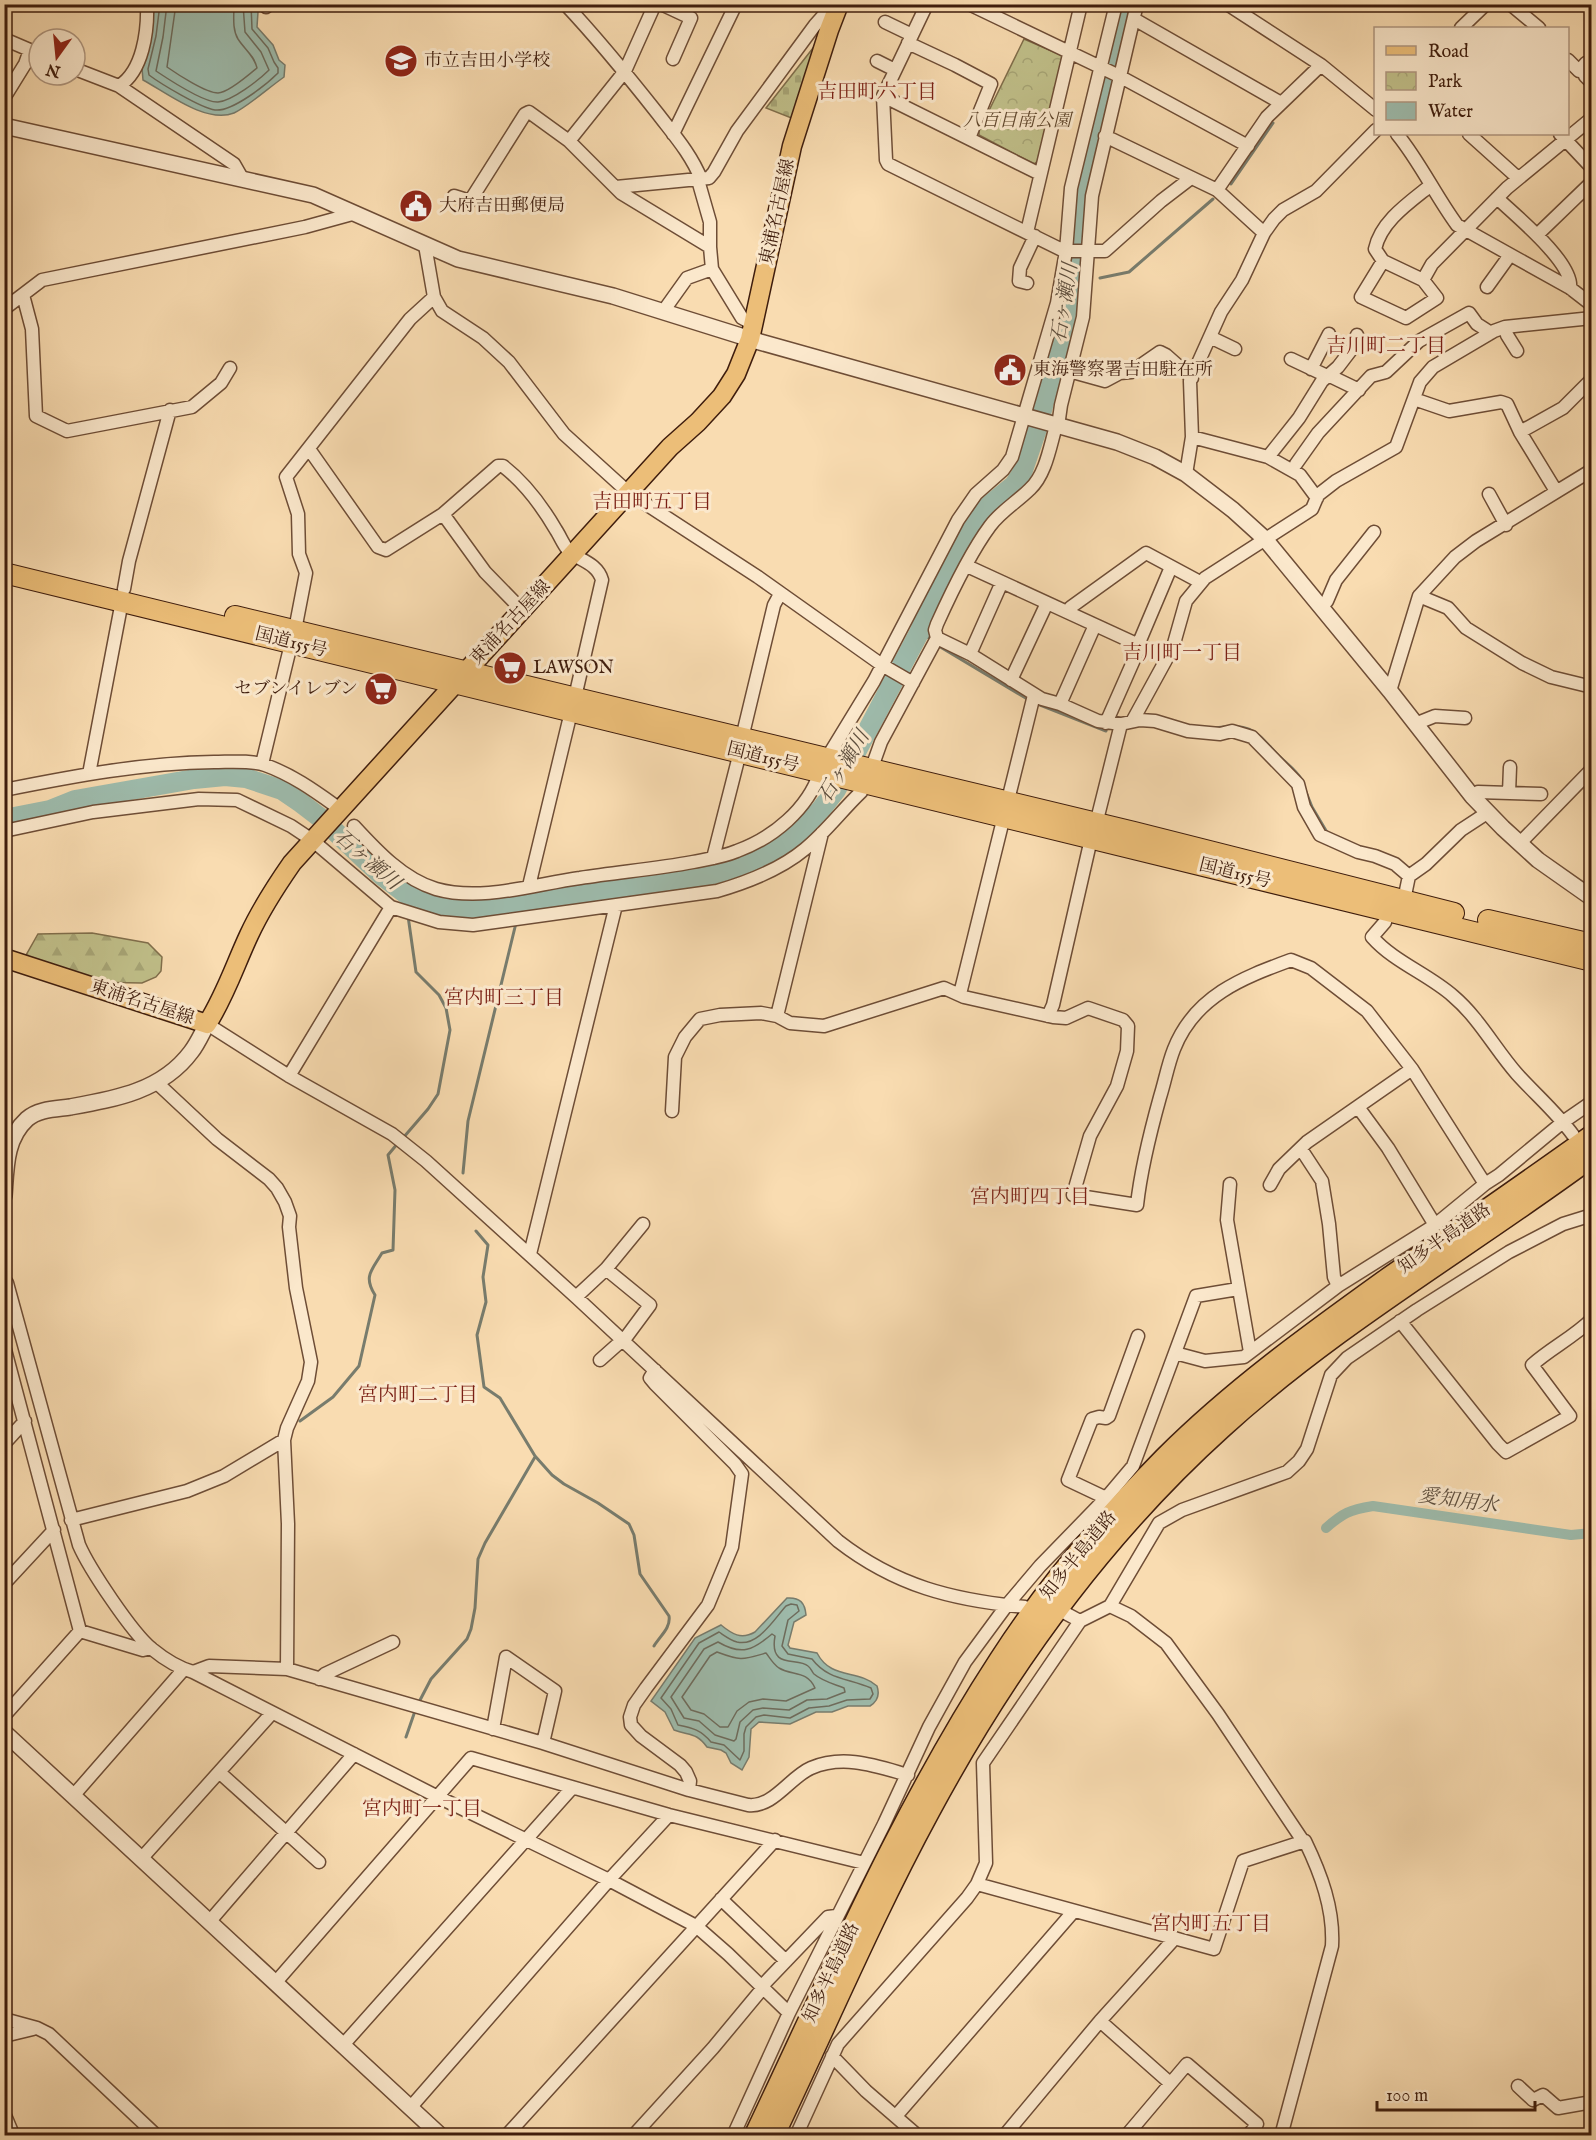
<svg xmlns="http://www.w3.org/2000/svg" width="1596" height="2140" font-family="'IM FELL English','Noto Serif JP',serif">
  <defs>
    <pattern id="forest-firs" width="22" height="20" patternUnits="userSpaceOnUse" patternTransform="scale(1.5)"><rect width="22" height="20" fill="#c0bf89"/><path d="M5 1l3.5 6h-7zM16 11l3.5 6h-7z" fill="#a6a475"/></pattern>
    <pattern id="cemetery-stones" width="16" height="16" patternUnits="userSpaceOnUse" patternTransform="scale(1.5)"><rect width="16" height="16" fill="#c0bf89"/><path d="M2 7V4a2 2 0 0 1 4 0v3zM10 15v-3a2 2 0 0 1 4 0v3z" fill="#a6a475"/></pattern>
    <pattern id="park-crowns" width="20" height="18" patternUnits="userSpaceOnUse" patternTransform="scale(1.5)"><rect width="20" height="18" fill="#c0bf89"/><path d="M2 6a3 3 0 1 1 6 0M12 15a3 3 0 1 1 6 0" fill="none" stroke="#a6a475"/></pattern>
  </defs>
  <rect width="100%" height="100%" fill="#f9dcb1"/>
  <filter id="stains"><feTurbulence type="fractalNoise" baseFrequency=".00333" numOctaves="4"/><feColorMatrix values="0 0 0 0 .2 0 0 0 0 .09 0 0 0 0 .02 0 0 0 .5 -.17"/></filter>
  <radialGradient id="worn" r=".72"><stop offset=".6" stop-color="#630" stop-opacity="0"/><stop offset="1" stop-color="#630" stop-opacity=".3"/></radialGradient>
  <path fill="url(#forest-firs)" stroke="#806e4b" stroke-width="1.5" d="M92,933L148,943L162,957L161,971L156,977L142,983L84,982L25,957L38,934Z"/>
  <path fill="url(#cemetery-stones)" stroke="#806e4b" stroke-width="1.5" d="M824,34L794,119L766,108Z"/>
  <path fill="url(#park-crowns)" stroke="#806e4b" stroke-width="1.5" d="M1024,39L1061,55L1063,60L1039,160L1034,164L979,135V131Z"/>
  <path fill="#9ebcad" stroke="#787c6d" stroke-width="1.5" d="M154,4L256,5L258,12L257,27L273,45L279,60L285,65L284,77C271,86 246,108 234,113C206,124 167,93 143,80L142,68L146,56Z
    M787,1598C800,1597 805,1603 806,1615L794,1622L788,1645L790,1648L817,1653C831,1680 858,1669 877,1686C880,1695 878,1701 870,1706H848L832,1712H816L790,1724L759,1722L751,1729L749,1757L742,1770L731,1763L726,1753L721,1750L707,1747C696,1732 690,1736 674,1730L665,1712L651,1701L695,1638L721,1625C732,1634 741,1640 755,1632Z"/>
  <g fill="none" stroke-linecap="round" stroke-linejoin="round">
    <path stroke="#6e6c5d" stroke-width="1.5" d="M160,4L156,36L148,69L149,75C161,84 201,108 215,110C232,112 266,85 278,73V68L274,62L268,48L252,29L251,4
      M167,4L163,37L156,71C168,79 204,103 218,102C232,101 259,80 269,70L261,52L245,32L243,4
      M176,4L167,67C177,74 206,93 218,93C227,93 250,74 257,68C254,55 245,50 238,39C232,29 234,16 234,4
      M791,1604L797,1605L799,1611L788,1620L782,1646L788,1654L812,1659C828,1680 848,1678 871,1688L873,1694L870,1699L847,1700L829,1706L809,1708L790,1718L764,1715L756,1717L746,1727L744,1734V1751L740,1760L724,1745L711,1742C701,1730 693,1728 678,1725L671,1709L661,1698L699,1643L719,1632C725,1636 730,1640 737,1642C758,1647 774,1619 786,1606Z
      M772,1634L775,1636C769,1670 797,1657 808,1666C811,1668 812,1672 814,1674C822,1681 834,1684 844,1688L845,1692L827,1699L807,1700L789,1710L763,1708L753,1710L740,1722L736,1739L734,1741L715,1735L699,1721L684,1718L671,1697L704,1649L718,1642C742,1656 753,1650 772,1634Z
      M717,1652C741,1661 742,1660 766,1653C770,1658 773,1664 779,1668C792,1676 807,1670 815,1688L786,1701L763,1699L749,1702L737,1711L728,1727H720L704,1714L691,1710L682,1697L710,1656Z"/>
    <path stroke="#787c6d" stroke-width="3" d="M1231,184L1273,123
      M1100,278L1129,272L1213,199
      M1071,281L1080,280
      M919,633L933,640
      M937,645L1029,700
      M1035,703L1106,731
      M1214,728C1253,723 1254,730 1279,756C1287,764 1296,770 1302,780
      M1306,792L1312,807L1328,834
      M406,894L407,909
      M516,904V917
      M403,1138L428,1109L438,1094L450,1030L446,1008L439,995L416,972L408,916
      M463,1173L468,1121L516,923
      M476,1231L488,1245L483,1277L486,1302L477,1335L484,1387L500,1398L535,1456L552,1475L564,1484L598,1503L629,1524L634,1535L640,1574L669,1616C671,1628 660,1636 654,1646
      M300,1421L333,1397L359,1366L375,1295C363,1276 372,1270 382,1253L393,1250L395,1190L388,1155L398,1143
      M418,1704L431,1679L467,1639L471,1629L475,1608L478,1559L485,1543L535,1457
      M406,1737L415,1711"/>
    <path stroke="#9ebcad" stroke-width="10" d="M1326,1528C1343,1513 1349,1510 1373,1506L1571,1535L1592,1533"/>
    <path stroke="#9ebcad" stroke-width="20" d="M4,819L50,810L75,800L194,779L225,776L246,778L282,790L301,803L322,819L381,875L406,894L440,906L468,908L504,905L703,877L739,867L778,849L798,834L822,808L836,790L919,633L925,618L976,521L987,507L1014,485L1022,473L1037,429L1064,327L1075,256L1079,189L1124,4"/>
    <g stroke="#6e4d36" stroke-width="15">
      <path id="minor" d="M266,4V7L270,4
        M565,4C598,39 628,76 658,114C674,135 691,154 701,179
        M661,4L691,18L673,59
        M927,4L883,96L886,160L888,164L1064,251H1105L1161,201L1191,178
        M969,4L1119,76L1248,146
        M1227,4L1321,65L1376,110
        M1510,4L1539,28
        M1134,19L1281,103
        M885,22L912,35
        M1461,28L1486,4
        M4,39L39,54
        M908,43L955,65L991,84L969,138
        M1568,60L1579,71L1586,63
        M877,61L895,70
        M1592,68L1585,76L1592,83
        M75,69L119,86C143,71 148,31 147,4
        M119,86L234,164L242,178
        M883,96L1040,174
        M4,98L25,64L30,50
        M673,134L736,4
        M1397,134C1420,162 1435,195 1457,225L1570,288L1592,305
        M1469,134L1518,178
        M1560,134L1592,168
        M1105,136L1217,190L1267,117L1321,65
        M569,141L625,71L655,4
        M698,180L710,222V247
        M616,187L709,178L714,172L737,131L815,25L823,16L833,19
        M1217,190L1264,233
        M454,196L470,201L525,114L529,112L569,141L621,193L710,247L712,269L742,318L753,324
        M1497,198C1515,215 1574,263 1570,288
        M1027,232L1081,4
        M1537,235L1592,182
        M425,245L434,297L442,311L483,338L509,362L564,434L629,493L758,577L882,665L913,683
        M1383,261L1361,297L1406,318L1437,298L1423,280L1383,261L1375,249C1381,221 1410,202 1431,185
        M1423,280L1432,264L1507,188L1592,118
        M1027,283L1019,281L1020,268L1035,236
        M1487,287L1510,255
        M23,295L32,329L36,416L67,431L192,407L221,383L230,368
        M4,309L42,280L305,227L356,213
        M665,313L667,306L687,278L712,269
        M1505,327L1507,335L1517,351
        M1210,337L1235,349
        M1291,359L1327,376
        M1311,369L1329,334
        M1069,371L1105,381L1120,373L1131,372L1160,352L1166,355L1192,378
        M1328,375L1359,390
        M1414,399L1449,411L1501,402L1507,404L1520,432L1556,491
        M1058,426L1061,405L1083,317L1092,196L1137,4
        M1520,432L1563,408L1592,379
        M1192,437L1268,457L1300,475L1317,498
        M309,449L378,547L386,550L443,514L498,466H503C525,483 542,506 556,530C560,536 563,544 568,550C577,560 597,562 602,580L575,697
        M1268,457L1299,418L1322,381L1338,367L1351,350L1357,335
        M1296,464L1318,433L1371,376L1386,372L1419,341L1469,313L1477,324L1491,333
        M1186,474L1192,437L1190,381L1221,312L1242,280L1264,233L1274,219L1283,210L1316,191L1376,130
        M1489,494L1506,525
        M443,514L485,572L522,610
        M967,566L1167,658
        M124,589L129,561L170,410
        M1419,596L1448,608L1466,628L1522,663L1551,677L1592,687
        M1321,607L1327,601L1336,580L1374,532
        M1067,612L1071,607L1146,553L1200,582
        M295,630L306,573L299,554L298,514L286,477L410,319L434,297
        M937,638L970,654L1042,699L1060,704L1098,721L1121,724L1140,720L1155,721L1188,731L1220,734L1232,731L1252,737L1298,784L1304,807L1320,835L1358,852L1375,856L1395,864L1409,876
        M1138,645L1171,567
        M970,654L1002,582
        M1011,680L1047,603
        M1390,691L1419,596L1455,557L1476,541L1592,470
        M1060,704L1095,625
        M1133,720L1173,647L1186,601L1205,578L1306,513L1312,509L1318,495L1336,481L1396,447L1420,382L1433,367L1494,331L1505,327L1592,318
        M1106,723L1140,646
        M1415,724L1435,716L1465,718
        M742,738L774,605L780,594
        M827,758L874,681L958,520L976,494L1003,470L1012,457L1057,303L1066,251L1071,188L1116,4
        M262,764L291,644
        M871,770L881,742L937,638L935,630L937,624C951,593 970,553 990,526C1001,511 1017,502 1030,489C1046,474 1050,446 1056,426
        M89,774L122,601
        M4,790C74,776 143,763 214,762C230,762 250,760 265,765C293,775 316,792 340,809
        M1509,793L1510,767
        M1472,796L1478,792L1541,794
        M1096,824L1121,724
        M354,826C377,851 403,879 436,889C482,902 535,884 580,878C618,872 656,869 693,862C708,859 723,857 737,851C773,838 808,809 820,772
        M4,831L93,812L199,799L237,800L291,826L312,840L391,907L439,922L473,925L717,891C748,882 780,870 805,849C826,832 842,810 861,792L863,782
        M1520,843L1592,769
        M713,858L740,752
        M529,886L571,712
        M1404,900L1409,876L1426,864L1461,830L1487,813
        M1388,911L1385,922L1372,937C1394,962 1428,974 1453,996C1479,1018 1495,1049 1517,1074C1536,1095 1557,1113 1573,1135
        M960,994L1034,695
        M777,1016L822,833
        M1048,1016L1053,1005L1091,839
        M207,1024L289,1076L392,1134L426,1161L576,1297L838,1541C896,1586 952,1600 1025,1607
        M289,1076L391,907
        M156,1082L217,1139L269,1179L277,1188L285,1202L290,1216L289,1227L296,1288L311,1362L308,1381L287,1428L284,1440L288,1524L287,1669
        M1358,1107L1388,1148L1435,1225
        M672,1111L675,1057L685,1037L700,1019L720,1015L761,1013L777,1016L790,1023L824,1026L944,988L964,997L1053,1017L1066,1018L1088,1008L1123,1020L1128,1026L1127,1051L1117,1086L1090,1136L1073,1195L1137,1205C1141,1168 1150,1133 1160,1097C1165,1081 1168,1064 1174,1049C1195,996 1242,978 1291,960L1311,968L1367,1011L1412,1069L1485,1184
        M1301,1149L1322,1181L1329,1224L1334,1277L1338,1286
        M1230,1184L1227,1220L1250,1352
        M1270,1185L1279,1169L1307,1142L1412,1069
        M530,1254L616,905
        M4,1279L7,1283L79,1545C89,1568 132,1633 152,1649C163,1658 179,1668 193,1672L438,1797L609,1880L696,1926L728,1954L789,2013
        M576,1297L606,1269L643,1224
        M1400,1321L1498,1444L1506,1452L1570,1416L1532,1365C1551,1348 1574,1337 1592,1319
        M4,1346L80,1631
        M1175,1353L1205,1361L1244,1357L1338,1286L1435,1225L1485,1184L1499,1175L1563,1122L1592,1102
        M600,1360L627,1336L650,1305L606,1269
        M655,1370L650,1378L655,1384L735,1464L742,1474L732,1547L708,1605L646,1688L634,1705L630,1717L631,1725L641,1736L680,1765L686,1772L690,1781L689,1790
        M4,1444L25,1421
        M1106,1498L1068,1480L1092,1419L1099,1417L1106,1418L1109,1416L1138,1336
        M71,1520L187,1491L224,1476L284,1440
        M4,1584L54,1530
        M1110,1606L1131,1616L1166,1643L1218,1714L1303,1841
        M1067,1614L1080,1621
        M193,1672L209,1666L287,1669L543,1743L689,1790L748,1805C773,1808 790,1777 811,1768C844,1754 876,1766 908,1775
        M319,1679L325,1674L393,1642
        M4,1716L80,1631L143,1650L151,1648
        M493,1729L506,1657L555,1691L543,1743
        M219,1772L319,1862
        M73,1796L184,1669
        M141,1859L272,1713
        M977,1884L1214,1949L1243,1861L1305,1841C1321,1874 1334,1909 1332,1946L1281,2136
        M721,1899L786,1961
        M210,1921L354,1754
        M276,1982L471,1758L669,1815L864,1863
        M761,1987L828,1917L836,1916
        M4,2019L37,2028L49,2034L157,2136
        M1100,2021L1170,2083
        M4,2036L33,2029
        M343,2045L572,1788
        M832,2056L866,2091L918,2136
        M1518,2086L1533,2100L1543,2095L1558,2108L1592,2102
        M410,2108L609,1880L669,1815
        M896,2116L1073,1912
        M506,2136L775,1840
        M633,2136L713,2048L762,1989
        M733,2136L789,2013L884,1824L929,1727L965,1662L1007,1605L1040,1566L1106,1498L1133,1466L1196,1296L1238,1289
        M796,2136L838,2044L967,1898L977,1884L986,1863L983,1763L1080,1621L1110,1606L1159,1523L1182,1510L1287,1472L1299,1461L1307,1449L1331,1375L1347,1358L1417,1310L1509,1252L1563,1224L1592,1215
        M1004,2136L1100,2021L1175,1938
        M1126,2136L1187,2064L1257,2124L1248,2136"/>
    </g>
    <g stroke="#6e4d36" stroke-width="18">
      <path id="tertiary" d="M4,126L313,195L458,259L613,296L760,342L1117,442L1155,457L1186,474L1233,510L1265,539L1390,691L1472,796L1503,828L1538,860L1592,898
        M4,1196C6,1169 5,1139 27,1119C38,1109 56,1109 70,1107C115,1099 162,1091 191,1052C198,1043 202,1033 207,1024
        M4,1732L441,2136
        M4,2117L12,2136"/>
    </g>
    <g stroke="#3f1d0d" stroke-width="21">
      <path id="primary" d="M4,958L207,1024C225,996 235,965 249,935C261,909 276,886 292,863L670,447L698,422L722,396L736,374L750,339L792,146L829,30L839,4"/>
    </g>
    <g stroke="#3f1d0d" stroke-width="22">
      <path id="trunk" d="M4,573L1592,961
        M235,616L1134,832L1454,913
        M1488,920L1592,944"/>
    </g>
    <g stroke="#3f1d0d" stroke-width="24">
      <path id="motorway" d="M755,2136C832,1974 902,1810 1000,1660C1047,1587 1104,1520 1165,1458C1233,1390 1311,1334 1389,1278C1457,1231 1525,1184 1592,1136
        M773,2136C825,2027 872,1916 929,1811C1006,1668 1101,1536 1222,1427C1335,1324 1469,1247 1592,1156"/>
    </g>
    <use href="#minor" stroke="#fbe8cc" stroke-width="12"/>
    <use href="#tertiary" stroke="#fbe8cc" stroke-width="15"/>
    <use href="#primary" stroke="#ecbe78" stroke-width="18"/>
    <use href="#trunk" stroke="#ecbe78" stroke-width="20"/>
    <use href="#motorway" stroke="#ecbe78" stroke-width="21"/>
  </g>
  <defs>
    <g id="school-disc" transform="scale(1.725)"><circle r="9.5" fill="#8f2418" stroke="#fbe8cc"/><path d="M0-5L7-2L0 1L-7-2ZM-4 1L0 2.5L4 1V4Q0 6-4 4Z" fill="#fff"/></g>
    <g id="civic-disc" transform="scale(1.725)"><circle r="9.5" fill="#8f2418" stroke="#fbe8cc"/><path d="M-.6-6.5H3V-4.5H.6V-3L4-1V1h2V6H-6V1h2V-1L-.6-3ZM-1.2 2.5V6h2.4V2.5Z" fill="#fff"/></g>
    <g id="supermarket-disc" transform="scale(1.725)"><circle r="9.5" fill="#8f2418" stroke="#fbe8cc"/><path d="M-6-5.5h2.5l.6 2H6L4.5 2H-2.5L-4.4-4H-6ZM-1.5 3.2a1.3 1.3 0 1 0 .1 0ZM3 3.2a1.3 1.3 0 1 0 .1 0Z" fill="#fff"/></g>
  </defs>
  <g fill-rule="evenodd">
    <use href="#school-disc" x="401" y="61"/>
    <use href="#civic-disc" x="416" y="206"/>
    <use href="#civic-disc" x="1010" y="370"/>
    <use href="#supermarket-disc" x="510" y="668"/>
    <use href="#supermarket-disc" x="381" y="689"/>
  </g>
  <g text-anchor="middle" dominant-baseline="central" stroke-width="6" stroke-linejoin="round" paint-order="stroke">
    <g font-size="18" fill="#3f1d0d" stroke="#fbe8cc" text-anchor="start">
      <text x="424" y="61">市立吉田小学校</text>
      <text x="439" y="206">大府吉田郵便局</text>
      <text x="1033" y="370">東海警察署吉田駐在所</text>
      <text x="533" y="668">LAWSON</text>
      <text x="358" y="689" text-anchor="end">セブンイレブン</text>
    </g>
    <g font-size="18" font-style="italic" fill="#5f462c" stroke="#fbe8cc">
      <text x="1017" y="121">八百目南公園</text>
    </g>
    <g font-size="18" fill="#3f1d0d" stroke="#fbe8cc">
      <text transform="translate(778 212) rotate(-78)">東浦名古屋線</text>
      <text transform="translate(511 623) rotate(-47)">東浦名古屋線</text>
      <text transform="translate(291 643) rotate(14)">国道155号</text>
      <text transform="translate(763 758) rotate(14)">国道155号</text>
      <text transform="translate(1235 874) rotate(14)">国道155号</text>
      <text transform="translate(142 1003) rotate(18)">東浦名古屋線</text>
      <text transform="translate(1445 1239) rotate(-35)">知多半島道路</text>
      <text transform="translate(1079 1556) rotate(-51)">知多半島道路</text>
      <text transform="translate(832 1973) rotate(-65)">知多半島道路</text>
    </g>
    <g font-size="20" fill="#7a1f14" stroke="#fbe8cc">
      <text x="877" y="92">吉田町六丁目</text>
      <text x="1386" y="346">吉川町二丁目</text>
      <text x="652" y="502">吉田町五丁目</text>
      <text x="1182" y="653">吉川町一丁目</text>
      <text x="504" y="998">宮内町三丁目</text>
      <text x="1030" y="1197">宮内町四丁目</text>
      <text x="418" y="1395">宮内町二丁目</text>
      <text x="422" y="1809">宮内町一丁目</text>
      <text x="1211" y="1924">宮内町五丁目</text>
    </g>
    <g font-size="20" font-style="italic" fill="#5c4d3d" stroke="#fbe8cc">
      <text transform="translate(1065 303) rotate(-81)">石ヶ瀬川</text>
      <text transform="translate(844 767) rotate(-59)">石ヶ瀬川</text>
      <text transform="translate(367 860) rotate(41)">石ヶ瀬川</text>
      <text transform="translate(1458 1501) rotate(8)">愛知用水</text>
    </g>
  </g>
  <rect width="1596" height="2140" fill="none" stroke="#f9dcb1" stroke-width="24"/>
  <rect x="6" y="6" width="1584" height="2128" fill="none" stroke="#3f1d0d" stroke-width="3"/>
  <rect x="12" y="12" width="1572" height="2116" fill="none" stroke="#3f1d0d" stroke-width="1.5"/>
  <rect x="1374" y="27" width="195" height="108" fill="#fbe8cc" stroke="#b09780" stroke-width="1.5"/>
  <rect x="1386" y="46" width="30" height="9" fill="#ecbe78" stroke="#b09780" stroke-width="1.5"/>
  <text x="1428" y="57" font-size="18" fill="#3f1d0d">Road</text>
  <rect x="1386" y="72" width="30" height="18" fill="url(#park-crowns)" stroke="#b09780" stroke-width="1.5"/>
  <text x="1428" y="87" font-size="18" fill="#3f1d0d">Park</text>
  <rect x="1386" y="102" width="30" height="18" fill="#9ebcad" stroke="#b09780" stroke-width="1.5"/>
  <text x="1428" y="117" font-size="18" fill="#3f1d0d">Water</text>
  <g transform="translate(57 57) rotate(195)"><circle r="28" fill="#fbe8cc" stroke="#b09780" stroke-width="1.5"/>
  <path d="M0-4.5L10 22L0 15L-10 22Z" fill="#8f2418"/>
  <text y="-9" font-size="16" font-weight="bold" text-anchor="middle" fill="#3f1d0d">N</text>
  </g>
  <path d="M1377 2101v9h158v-9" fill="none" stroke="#3f1d0d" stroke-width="3"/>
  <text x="1386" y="2101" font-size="18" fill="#3f1d0d" stroke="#fbe8cc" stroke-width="4.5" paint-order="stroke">100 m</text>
  <rect width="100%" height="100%" filter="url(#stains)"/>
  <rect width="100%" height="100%" fill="url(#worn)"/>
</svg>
